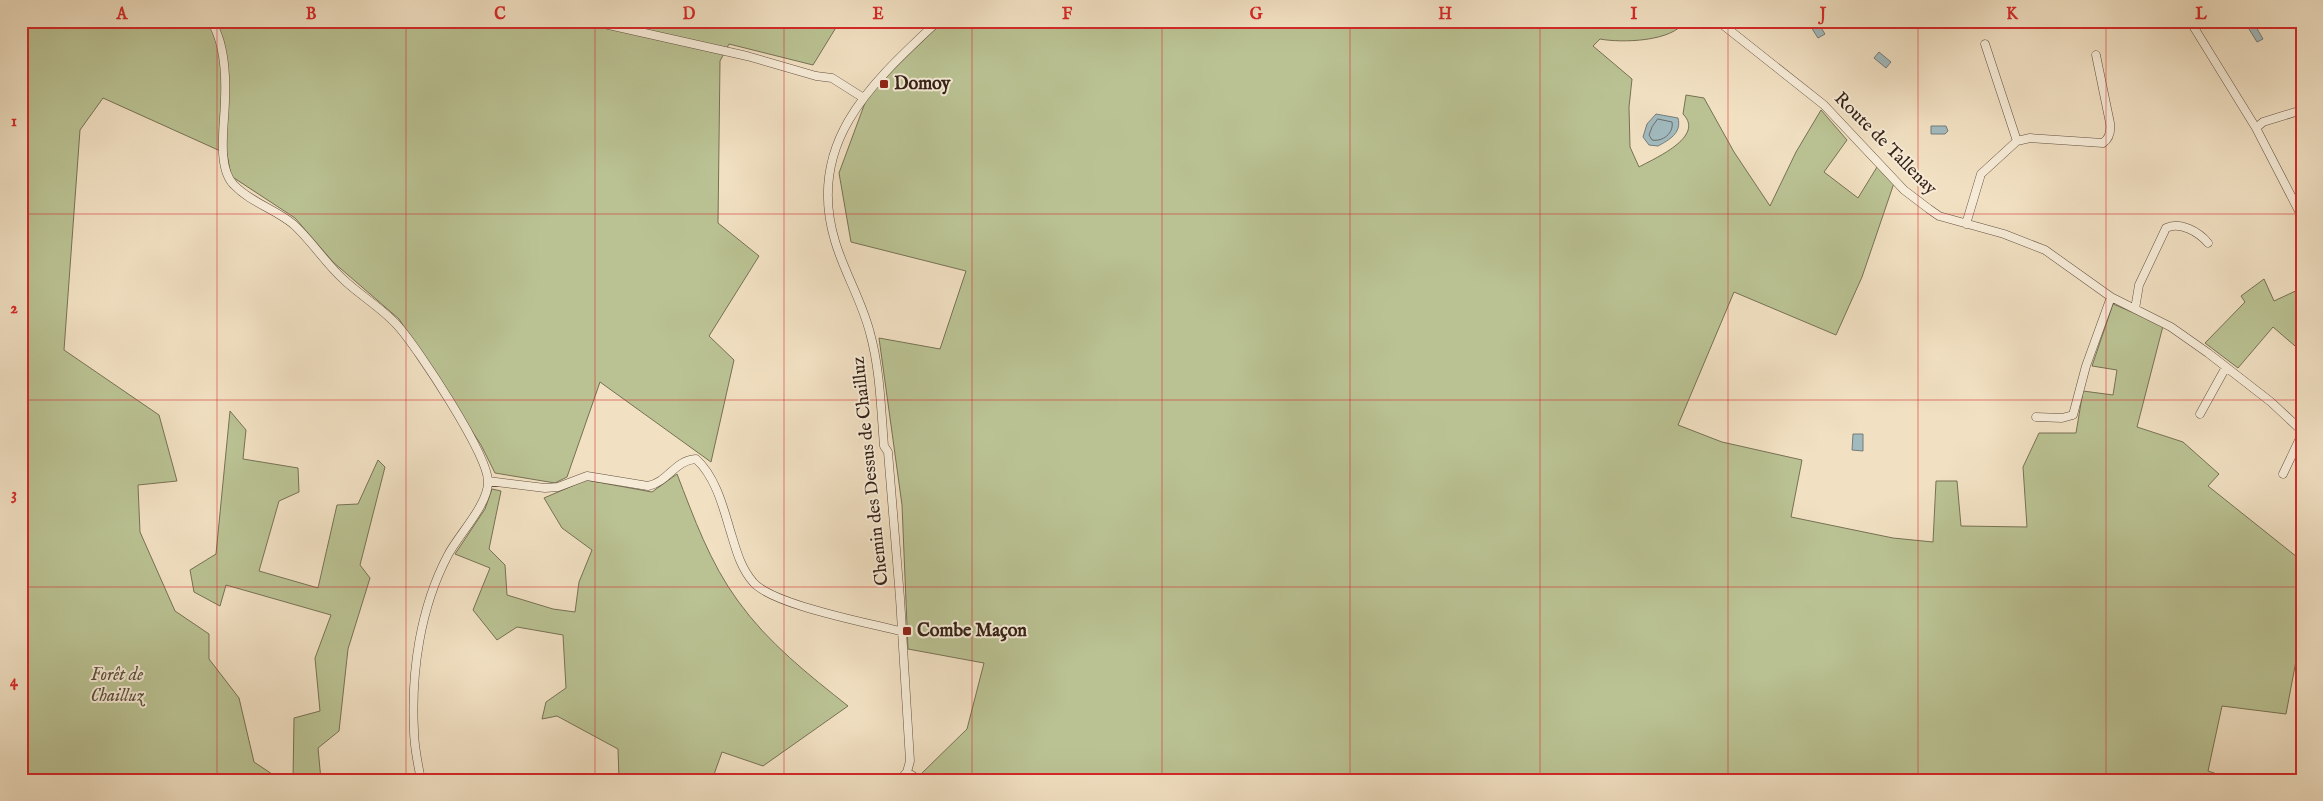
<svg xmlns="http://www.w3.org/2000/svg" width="2323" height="801" font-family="'IM FELL English',serif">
  <rect width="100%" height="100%" fill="#f1e0c2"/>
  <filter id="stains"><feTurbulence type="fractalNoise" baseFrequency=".004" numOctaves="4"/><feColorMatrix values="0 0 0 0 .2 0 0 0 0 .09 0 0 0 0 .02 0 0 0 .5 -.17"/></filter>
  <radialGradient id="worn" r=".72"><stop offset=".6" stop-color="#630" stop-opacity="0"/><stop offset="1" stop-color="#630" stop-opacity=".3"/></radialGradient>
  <path fill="#bac293" stroke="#777154" d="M21,21H840L813,65L729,44L720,61L718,223L759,256L709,336L734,360L711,462L600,382L567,477L555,483L495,473L481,445L399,319L333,262L295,218L231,176L227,154L103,98L80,130L64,350L159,415L177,481L138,485L140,532L175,611L209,634V659L239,698L254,762L281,780H21Z
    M935,21H1685C1673,42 1621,43 1600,39L1593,46L1632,79L1629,107L1630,147L1639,167C1653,159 1706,137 1683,114L1686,95L1704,98L1734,152L1770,206L1796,152L1821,110L1847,140L1824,172L1858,198L1877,167L1894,183L1862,277L1836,335L1734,292L1678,425L1722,442L1802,460L1791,517L1893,538L1933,542L1936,481H1957L1961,526L2027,527L2023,467L2039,433H2076L2083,391L2113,395L2117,370L2092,366L2113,304L2160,324L2163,326L2137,427L2183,442L2219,474L2208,486L2302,561V629L2286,714L2222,706L2208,771L2235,780H924L920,775L967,729L984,663L908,649L902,505L879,338L940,349L966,271L851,242L839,173L869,92Z
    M2264,279L2274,301L2302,288V352L2273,327L2238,368L2205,343L2245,302L2241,296Z
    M230,411L246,430L243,459L298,468L299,492L279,501L259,571L318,588L337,505L358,504L378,460L385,467L360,565L370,578L348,649L339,731L318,748L321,780H293L294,718L320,711L315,658L331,615L226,585L220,606L194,592L190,570L216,554Z
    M677,474C694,518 710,563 738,601C768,643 809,675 848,706L763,766L722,752L712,780H619L618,749L557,716L542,719L546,702L566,688L563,635L517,627L497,640L473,610L490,568L455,554L485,509L492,489L501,491L489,549L505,565L507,595L553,609L575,612L579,582L592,550L562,528L544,498L586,480L652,492Z"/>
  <path fill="#a1babe" stroke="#757c7b" d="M1818,23L1825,34L1818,38L1811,27Z
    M2255,25L2263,39L2257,42L2249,29Z
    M1879,52L1891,62L1886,68L1874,58Z
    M1656,114L1678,118C1682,133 1669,140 1658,146L1649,145L1643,137L1647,124Z
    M1931,126H1946L1948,131L1945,134H1931Z
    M1853,434H1863V451L1852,450Z"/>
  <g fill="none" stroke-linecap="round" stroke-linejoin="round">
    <path stroke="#6a6d6a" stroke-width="1" d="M1658,119L1672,122C1674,133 1663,142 1652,140L1649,135L1652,127Z"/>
    <g stroke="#635041" stroke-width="9">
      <path id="minor" d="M211,21C224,42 226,75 225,99C225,123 216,167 234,185C250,202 275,209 293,224C312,241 325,263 344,280C361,296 382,308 398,326C417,347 489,456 488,482C488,505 459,534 448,555C420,608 411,672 414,731C414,747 418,764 421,780
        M591,21L747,56L816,76L832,78L862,97
        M1718,21L1824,105L1904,190L1929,209L1939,216L2004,234L2045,250L2111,297L2171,327L2208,353L2271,402L2302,431
        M2190,21L2256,128L2302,217
        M1985,44L2017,141
        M2256,128L2263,122L2302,110
        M2017,141L2030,138L2103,143C2110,138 2111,131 2110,123L2096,55
        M1966,224L1981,174L2017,141
        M2135,309L2139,285L2166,228C2180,221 2199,232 2208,243
        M2200,414L2226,367
        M2036,417L2062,418L2073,415L2086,366L2111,297
        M2283,474L2302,434
        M488,481L545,488L558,487L587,476L648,486C668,482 675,460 696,459C715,476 723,506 730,530C736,549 740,567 753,582C772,605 870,623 903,632
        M907,772L919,780
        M900,780L907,772L910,761L900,598L888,452L884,446C881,409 880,369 870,333C862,301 844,272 835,241C805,142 873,82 938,21"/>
    </g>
    <use href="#minor" stroke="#f6ebd7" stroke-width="8"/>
  </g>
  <path fill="none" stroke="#d62828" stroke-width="1" stroke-opacity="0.55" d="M217,21V780M406,21V780M595,21V780M784,21V780M972,21V780M1162,21V780M1350,21V780M1540,21V780M1728,21V780M1918,21V780M2106,21V780M21,214H2302M21,400H2302M21,587H2302"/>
  <g fill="#8f2418" stroke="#f6ebd7" stroke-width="2">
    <rect x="879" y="79" width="10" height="10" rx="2.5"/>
    <rect x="902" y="626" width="10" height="10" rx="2.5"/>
  </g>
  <g text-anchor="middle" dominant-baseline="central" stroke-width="4" stroke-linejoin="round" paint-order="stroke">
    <g font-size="18" font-weight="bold" fill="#342016" stroke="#f6ebd7" text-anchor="start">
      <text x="894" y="84">Domoy</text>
      <text x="917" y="631">Combe Maçon</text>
    </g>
    <g font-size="18" fill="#342016" stroke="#f6ebd7">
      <text transform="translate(1885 144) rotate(45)">Route de Tallenay</text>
      <text transform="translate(871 471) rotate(-96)">Chemin des Dessus de Chailluz</text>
    </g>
    <g font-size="18" font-style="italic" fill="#5c513c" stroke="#f6ebd7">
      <text x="117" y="675">Forêt de<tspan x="117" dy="21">Chailluz</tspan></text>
    </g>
  </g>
  <rect width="2323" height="801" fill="none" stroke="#f1e0c2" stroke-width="55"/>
  <rect x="28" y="28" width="2268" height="746" fill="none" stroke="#d62828" stroke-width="2"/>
  <g font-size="16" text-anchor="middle" font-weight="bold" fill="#d62828">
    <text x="122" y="19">A</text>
    <text x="311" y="19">B</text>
    <text x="500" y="19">C</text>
    <text x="689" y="19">D</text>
    <text x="878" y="19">E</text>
    <text x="1067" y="19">F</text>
    <text x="1256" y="19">G</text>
    <text x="1445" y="19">H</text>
    <text x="1634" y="19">I</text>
    <text x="1823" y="19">J</text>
    <text x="2012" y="19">K</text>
    <text x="2201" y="19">L</text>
    <text x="14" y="126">1</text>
    <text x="14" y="313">2</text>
    <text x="14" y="499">3</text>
    <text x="14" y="686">4</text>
  </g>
  <rect width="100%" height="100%" filter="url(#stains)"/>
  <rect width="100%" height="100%" fill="url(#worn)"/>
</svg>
